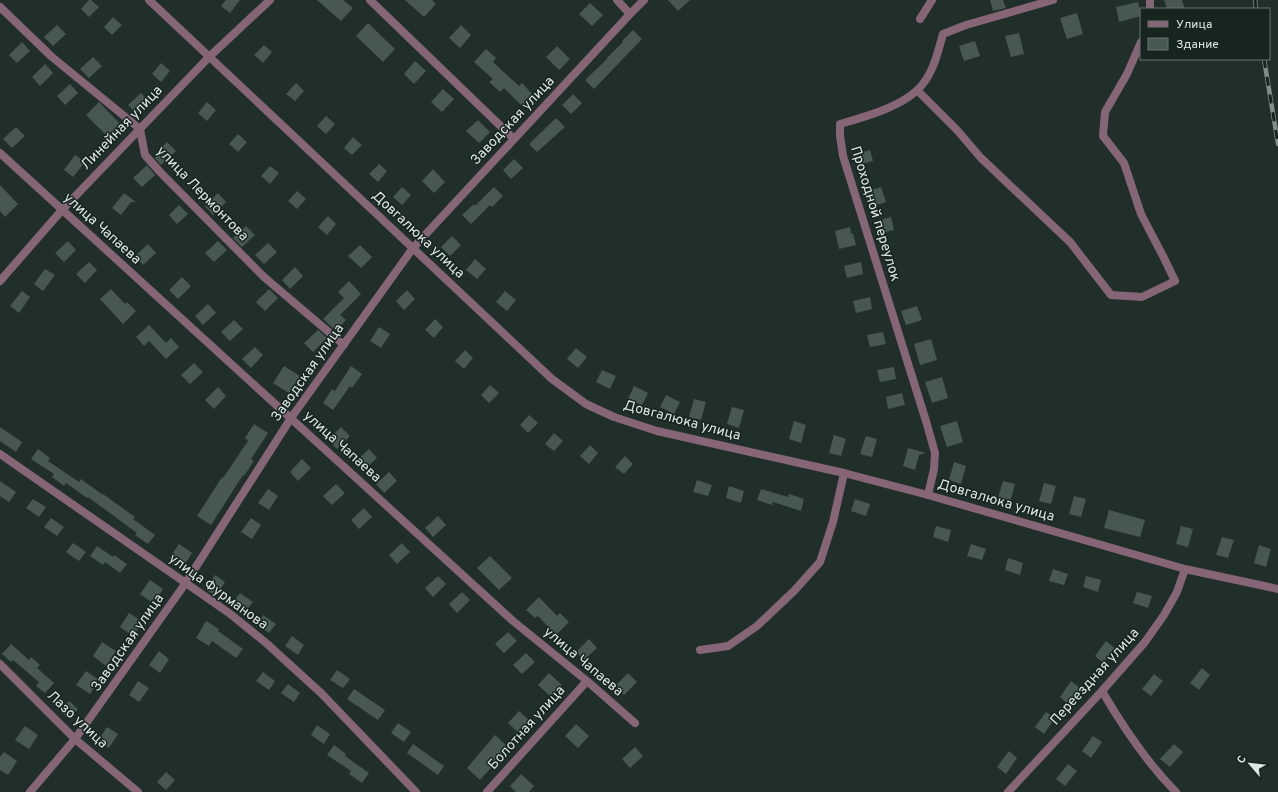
<svg xmlns="http://www.w3.org/2000/svg" width="1278" height="792" font-family="Overpass,sans-serif">
  <rect width="100%" height="100%" fill="#202f2a"/>
  <path fill="#475751" d="M89,0H91L99,7L89,17L81,9Z
    M226,0H240L230,13L221,6Z
    M317,0H343L353,8L341,21Z
    M405,0H432L436,4L424,17Z
    M668,0H690L678,11Z
    M990,0H1003L1006,8L993,11Z
    M1164,0H1182L1185,9H1167Z
    M1138,2L1141,16L1119,22L1116,7Z
    M590,3L603,15L592,26L579,14Z
    M1077,13L1083,34L1067,39L1060,18Z
    M113,17L122,25L112,35L104,27Z
    M368,23L395,49L383,62L356,36Z
    M57,25L66,34L53,46L44,37Z
    M461,25L471,35L460,48L449,38Z
    M633,30L642,39L594,89L585,80L607,59V58L623,42L622,41Z
    M1019,33L1024,54L1011,57L1005,36Z
    M975,41L980,56L964,61L959,46Z
    M22,42L30,51L17,63L9,55Z
    M264,45L272,52L263,63L254,55Z
    M557,46L570,59L559,70L546,57Z
    M486,49L496,58L493,62L519,86L522,83L534,96L523,107L504,88L500,92L489,82L493,79L474,62Z
    M93,57L102,66L89,78L80,69Z
    M415,61L426,71L414,84L404,74Z
    M161,63L170,71L161,82L152,74Z
    M45,64L53,73L40,86L32,77Z
    M296,83L304,91L295,101L286,94Z
    M70,84L78,93L65,105L57,96Z
    M443,89L454,99L442,112L431,102Z
    M141,93L149,102L136,114L128,105Z
    M573,94L582,103L571,114L562,105Z
    M99,102L124,128L111,140L86,115Z
    M207,102L216,110L207,121L198,113Z
    M326,116L335,124L326,134L317,126Z
    M556,118L565,127L537,152L529,144Z
    M478,120L490,132L479,143L466,131Z
    M16,127L25,136L12,148L3,139Z
    M238,134L247,142L238,152L229,144Z
    M353,137L362,145L352,155L344,148Z
    M167,142L176,151L161,165L155,158L156,157L154,155Z
    M870,150L873,161L857,165L854,154Z
    M75,155L85,162L73,177L64,170Z
    M514,159L523,168L511,179L503,170Z
    M379,164L387,171L378,182L369,174Z
    M147,165L155,175L142,187L133,178Z
    M270,166L279,173L270,184L261,176Z
    M433,169L445,182L434,193L422,181Z
    M0,185L18,204L5,217L0,211Z
    M402,187L411,195L402,205L393,197Z
    M494,187L503,196L492,207L490,205L471,224L462,215L474,204L475,206Z
    M881,187L886,202L870,207L865,192Z
    M297,191L306,199L297,209L288,201Z
    M124,193L136,202H131L121,215L112,208Z
    M218,193L226,202L213,215L205,206Z
    M179,205L188,214L177,224L169,215Z
    M328,216L336,224L327,235L318,227Z
    M891,217L894,230L879,234L876,221Z
    M246,226L255,235L242,247L233,238Z
    M850,227L851,234L853,233L856,245L839,249L835,231Z
    M452,236L461,245L450,256L441,247Z
    M68,241L76,250L64,262L55,253Z
    M218,241L227,250L214,262L205,253Z
    M268,243L277,252L264,264L255,255Z
    M148,244L156,253L143,265L135,256Z
    M360,245L372,257L361,268L348,256Z
    M475,259L486,269L477,279L466,270Z
    M89,262L97,270L85,283L76,274Z
    M861,262L863,274L847,278L844,266Z
    M295,267L303,276L290,289L282,280Z
    M45,269L55,275L43,291L34,284Z
    M182,277L191,286L178,299L169,290Z
    M349,281L361,294L340,315L346,320L336,331L323,319L344,298L338,292Z
    M111,289L125,304L127,302L136,311L123,324L100,299Z
    M269,289L278,298L265,311L256,302Z
    M407,290L415,299L404,310L396,301Z
    M22,291L30,297L19,313L10,306Z
    M505,291L516,300L507,311L496,302Z
    M870,297L872,309L856,313L853,301Z
    M208,304L216,313L203,325L195,316Z
    M917,306L922,320L906,325L901,311Z
    M435,319L443,327L434,338L425,330Z
    M234,320L243,329L230,341L221,332Z
    M149,325L166,343L171,338L179,347L166,359L149,341L144,346L136,337Z
    M379,327L390,334L381,348L370,341Z
    M318,330L327,338L313,352L304,343Z
    M883,332L886,344L870,347L867,335Z
    M931,339L937,360L920,365L914,344Z
    M255,347L263,355L251,368L242,359Z
    M576,348L587,357L578,368L567,359Z
    M465,350L473,358L464,369L455,361Z
    M194,363L203,372L190,384L181,375Z
    M284,366L300,376L289,393L273,383Z
    M351,366L362,374L352,388L350,386L333,410L323,403L332,389L335,391Z
    M894,367L896,379L880,382L877,370Z
    M602,370L616,376L610,389L596,382Z
    M942,377L948,398L932,403L925,382Z
    M490,385L499,393L489,403L481,395Z
    M634,386L648,393L642,405L628,399Z
    M218,387L226,396L214,409L205,400Z
    M902,393L905,405L888,409L886,397Z
    M666,395L680,402L674,414L660,407Z
    M694,399L706,402L701,420L689,417Z
    M732,407L744,410L739,428L727,424Z
    M529,415L538,423L528,433L520,425Z
    M794,421L806,425L801,443L789,439Z
    M957,421L963,442L947,447L940,426Z
    M254,424L268,433L251,459L254,461L244,476L243,475L211,525L197,516L222,477L223,478L248,441L245,438Z
    M0,427L22,442L16,452L0,441Z
    M341,427L350,436L337,449L328,440Z
    M554,433L563,441L554,451L545,444Z
    M834,435L846,439L841,456L829,453Z
    M866,436L877,439L872,457L860,454Z
    M590,445L598,453L589,464L580,456Z
    M908,448L926,453L919,455L915,470L903,466Z
    M38,449L50,458L48,461L79,482L81,479L103,495V494L135,517L133,519L155,535L148,544L135,535L137,533L88,497L87,498L66,483L64,486L52,477L54,474L31,459Z
    M369,449L377,458L364,470L356,461Z
    M625,456L633,464L624,474L615,467Z
    M302,459L311,468L298,481L290,472Z
    M954,462L966,466L961,484L949,480Z
    M389,472L397,481L384,493L376,484Z
    M697,480L712,485L708,496L693,492Z
    M0,481L16,492L9,502L0,496Z
    M1003,481L1015,484L1010,502L998,498Z
    M1044,483L1056,486L1051,504L1039,501Z
    M336,484L345,493L332,505L323,496Z
    M729,486L744,491L741,503L726,498Z
    M268,489L278,496L269,510L258,503Z
    M761,489L788,497L789,494L804,499L801,511L773,502L772,505L757,500Z
    M1074,496L1086,499L1081,517L1069,514Z
    M33,499L46,507L39,517L26,508Z
    M855,499L870,504L866,516L851,511Z
    M364,508L372,517L359,529L351,520Z
    M1109,510L1145,520L1140,537L1104,528Z
    M438,516L446,525L433,537L425,528Z
    M51,518L64,527L57,536L44,527Z
    M251,518L261,525L252,539L241,532Z
    M936,526L951,530L948,542L933,537Z
    M1181,526L1193,529L1188,547L1176,544Z
    M1222,537L1234,540L1228,558L1216,555Z
    M73,543L86,552L79,561L66,552Z
    M402,543L410,552L397,564L389,555Z
    M179,544L192,553L183,567L169,558Z
    M971,544L986,549L982,560L967,556Z
    M1259,545L1271,549L1266,567L1254,563Z
    M97,546L113,557L114,555L127,564L120,573L105,562L103,565L90,556Z
    M490,556L512,578L499,590L477,568Z
    M1008,558L1023,563L1020,575L1005,570Z
    M1053,569L1068,574L1064,585L1049,581Z
    M215,575L225,582L216,596L205,589Z
    M438,576L446,584L433,597L425,588Z
    M1086,576L1101,580L1098,592L1083,587Z
    M150,580L163,589L154,604L140,594Z
    M462,592L470,600L457,613L449,604Z
    M1137,592L1152,596L1148,608L1133,603Z
    M240,593L253,602L246,611L233,602Z
    M539,597L557,616L560,613L569,622L556,635L538,616L535,618L526,610Z
    M129,613L143,622L133,636L120,627Z
    M263,615L276,624L269,633L256,624Z
    M206,621L219,629L218,631L243,649L236,658L212,641L209,646L196,638Z
    M508,632L517,641L504,653L495,644Z
    M292,636L304,645L298,655L285,646Z
    M589,639L597,648L584,660L576,652Z
    M1106,641L1115,648L1103,663L1095,656Z
    M102,642L116,651L106,666L93,656Z
    M11,644L29,660L31,657L40,665L37,668L54,683L45,693L36,686L39,682L13,660L11,662L2,654Z
    M159,651L169,659L160,673L149,665Z
    M526,653L535,662L522,674L513,665Z
    M1202,668L1210,675L1199,690L1190,683Z
    M337,670L350,679L343,688L330,680Z
    M86,671L99,680L90,694L76,685Z
    M263,672L275,681L269,690L256,681Z
    M549,673L562,685L551,697L538,685Z
    M628,673L637,682L624,695L615,686Z
    M1154,674L1163,681L1151,696L1142,689Z
    M138,681L149,688L139,702L129,695Z
    M1071,681L1080,688L1068,704L1060,697Z
    M288,684L300,693L294,702L281,693Z
    M354,689L385,710L378,720L347,699Z
    M69,701L78,709L69,719L60,711Z
    M519,711L532,723L521,735L508,723Z
    M1046,712L1055,718L1044,734L1035,727Z
    M398,723L411,732L404,742L391,733Z
    M576,724L589,736L578,748L565,736Z
    M317,725L330,734L324,744L311,735Z
    M25,726L38,735L29,749L15,740Z
    M107,727L118,734L109,748L98,741Z
    M495,735L509,748L480,780L467,768Z
    M1093,736L1102,742L1091,758L1082,751Z
    M413,744L444,766L438,775L407,753Z
    M1174,744L1183,752L1170,767L1160,759Z
    M334,745L346,754L345,756L369,773L362,783L349,774L351,771L327,755Z
    M635,747L643,756L630,768L622,759Z
    M1009,751L1017,758L1006,774L997,767Z
    M4,752L17,761L8,775L0,770V757Z
    M1068,764L1077,771L1065,786L1056,779Z
    M166,772L175,780L166,790L157,782Z
    M521,774L534,786L529,792H516L510,786Z"/>
  <g fill="none" stroke-linecap="round" stroke-linejoin="round">
    <path stroke="#866576" stroke-width="8" d="M370,0L514,139
      M617,0L630,14
      M0,7L52,57L140,129L145,155L161,173L264,277L344,345
      M1150,9V0
      M920,19L932,0
      M917,90L957,130L981,158L1070,242L1111,295L1142,297L1175,281L1165,260L1141,214L1124,163L1103,136L1105,112L1127,74L1141,42
      M0,153L513,621L587,681L635,723
      M0,281L62,210L209,57L270,0
      M0,454L229,613L265,642L321,693L416,792
      M928,495L934,469L935,453L926,421L843,156L840,136V124C865,117 905,106 922,85C934,71 938,51 943,34L966,25L1053,0
      M700,650L728,646L757,626L794,591L820,562L833,522L844,473
      M0,664L75,739L138,792
      M1102,691C1123,727 1146,762 1176,792
      M30,792L75,739L185,584L291,418L413,248L630,14L644,0
      M487,792L587,681
      M1008,792L1102,691L1145,642L1164,615L1177,592L1185,569"/>
    <path stroke="#866576" stroke-width="8" d="M149,0L552,379L586,404L614,417L657,431L844,473L928,495L1185,569L1278,589"/>
    <g stroke="#818d89" stroke-width="4.5">
      <path id="rail" d="M1255,0L1256,9
        M1264,59L1278,144"/>
    </g>
    <use href="#rail" stroke="#172521" stroke-width="3" stroke-dasharray="9" stroke-linecap="butt"/>
  </g>
  <g text-anchor="middle" dominant-baseline="central" stroke-width="3" stroke-linejoin="round" paint-order="stroke">
    <g font-size="14" fill="#dde6e3" stroke="#172521">
      <text transform="translate(513 121) rotate(-47)">Заводская улица</text>
      <text transform="translate(122 128) rotate(-46)">Линейная улица</text>
      <text transform="translate(202 194) rotate(46)">улица Лермонтова</text>
      <text transform="translate(875 214) rotate(73)">Проходной переулок</text>
      <text transform="translate(102 229) rotate(42)">улица Чапаева</text>
      <text transform="translate(418 235) rotate(43)">Довгалюка улица</text>
      <text transform="translate(308 373) rotate(-55)">Заводская улица</text>
      <text transform="translate(682 421) rotate(15)">Довгалюка улица</text>
      <text transform="translate(342 447) rotate(42)">улица Чапаева</text>
      <text transform="translate(996 501) rotate(16)">Довгалюка улица</text>
      <text transform="translate(218 592) rotate(36)">улица Фурманова</text>
      <text transform="translate(128 643) rotate(-55)">Заводская улица</text>
      <text transform="translate(583 662) rotate(40)">улица Чапаева</text>
      <text transform="translate(1095 677) rotate(-48)">Переездная улица</text>
      <text transform="translate(77 720) rotate(43)">Лазо улица</text>
      <text transform="translate(527 728) rotate(-48)">Болотная улица</text>
    </g>
  </g>
  <rect x="1140" y="8" width="130" height="52" fill="#172521" stroke="#66726f"/>
  <rect x="1148" y="21" width="20" height="6" fill="#866576" stroke="#66726f"/>
  <text x="1176" y="28" font-size="12" fill="#dde6e3">Улица</text>
  <rect x="1148" y="38" width="20" height="12" fill="#475751" stroke="#66726f"/>
  <text x="1176" y="48" font-size="12" fill="#dde6e3">Здание</text>
  <g transform="translate(1250 764) rotate(298)" stroke="#172521" stroke-width="3" paint-order="stroke">
  <path d="M0-3L7 15L0 10L-7 15Z" fill="#dde6e3"/>
  <text y="-6" font-size="11" font-weight="bold" text-anchor="middle" fill="#dde6e3">С</text>
  </g>
</svg>
